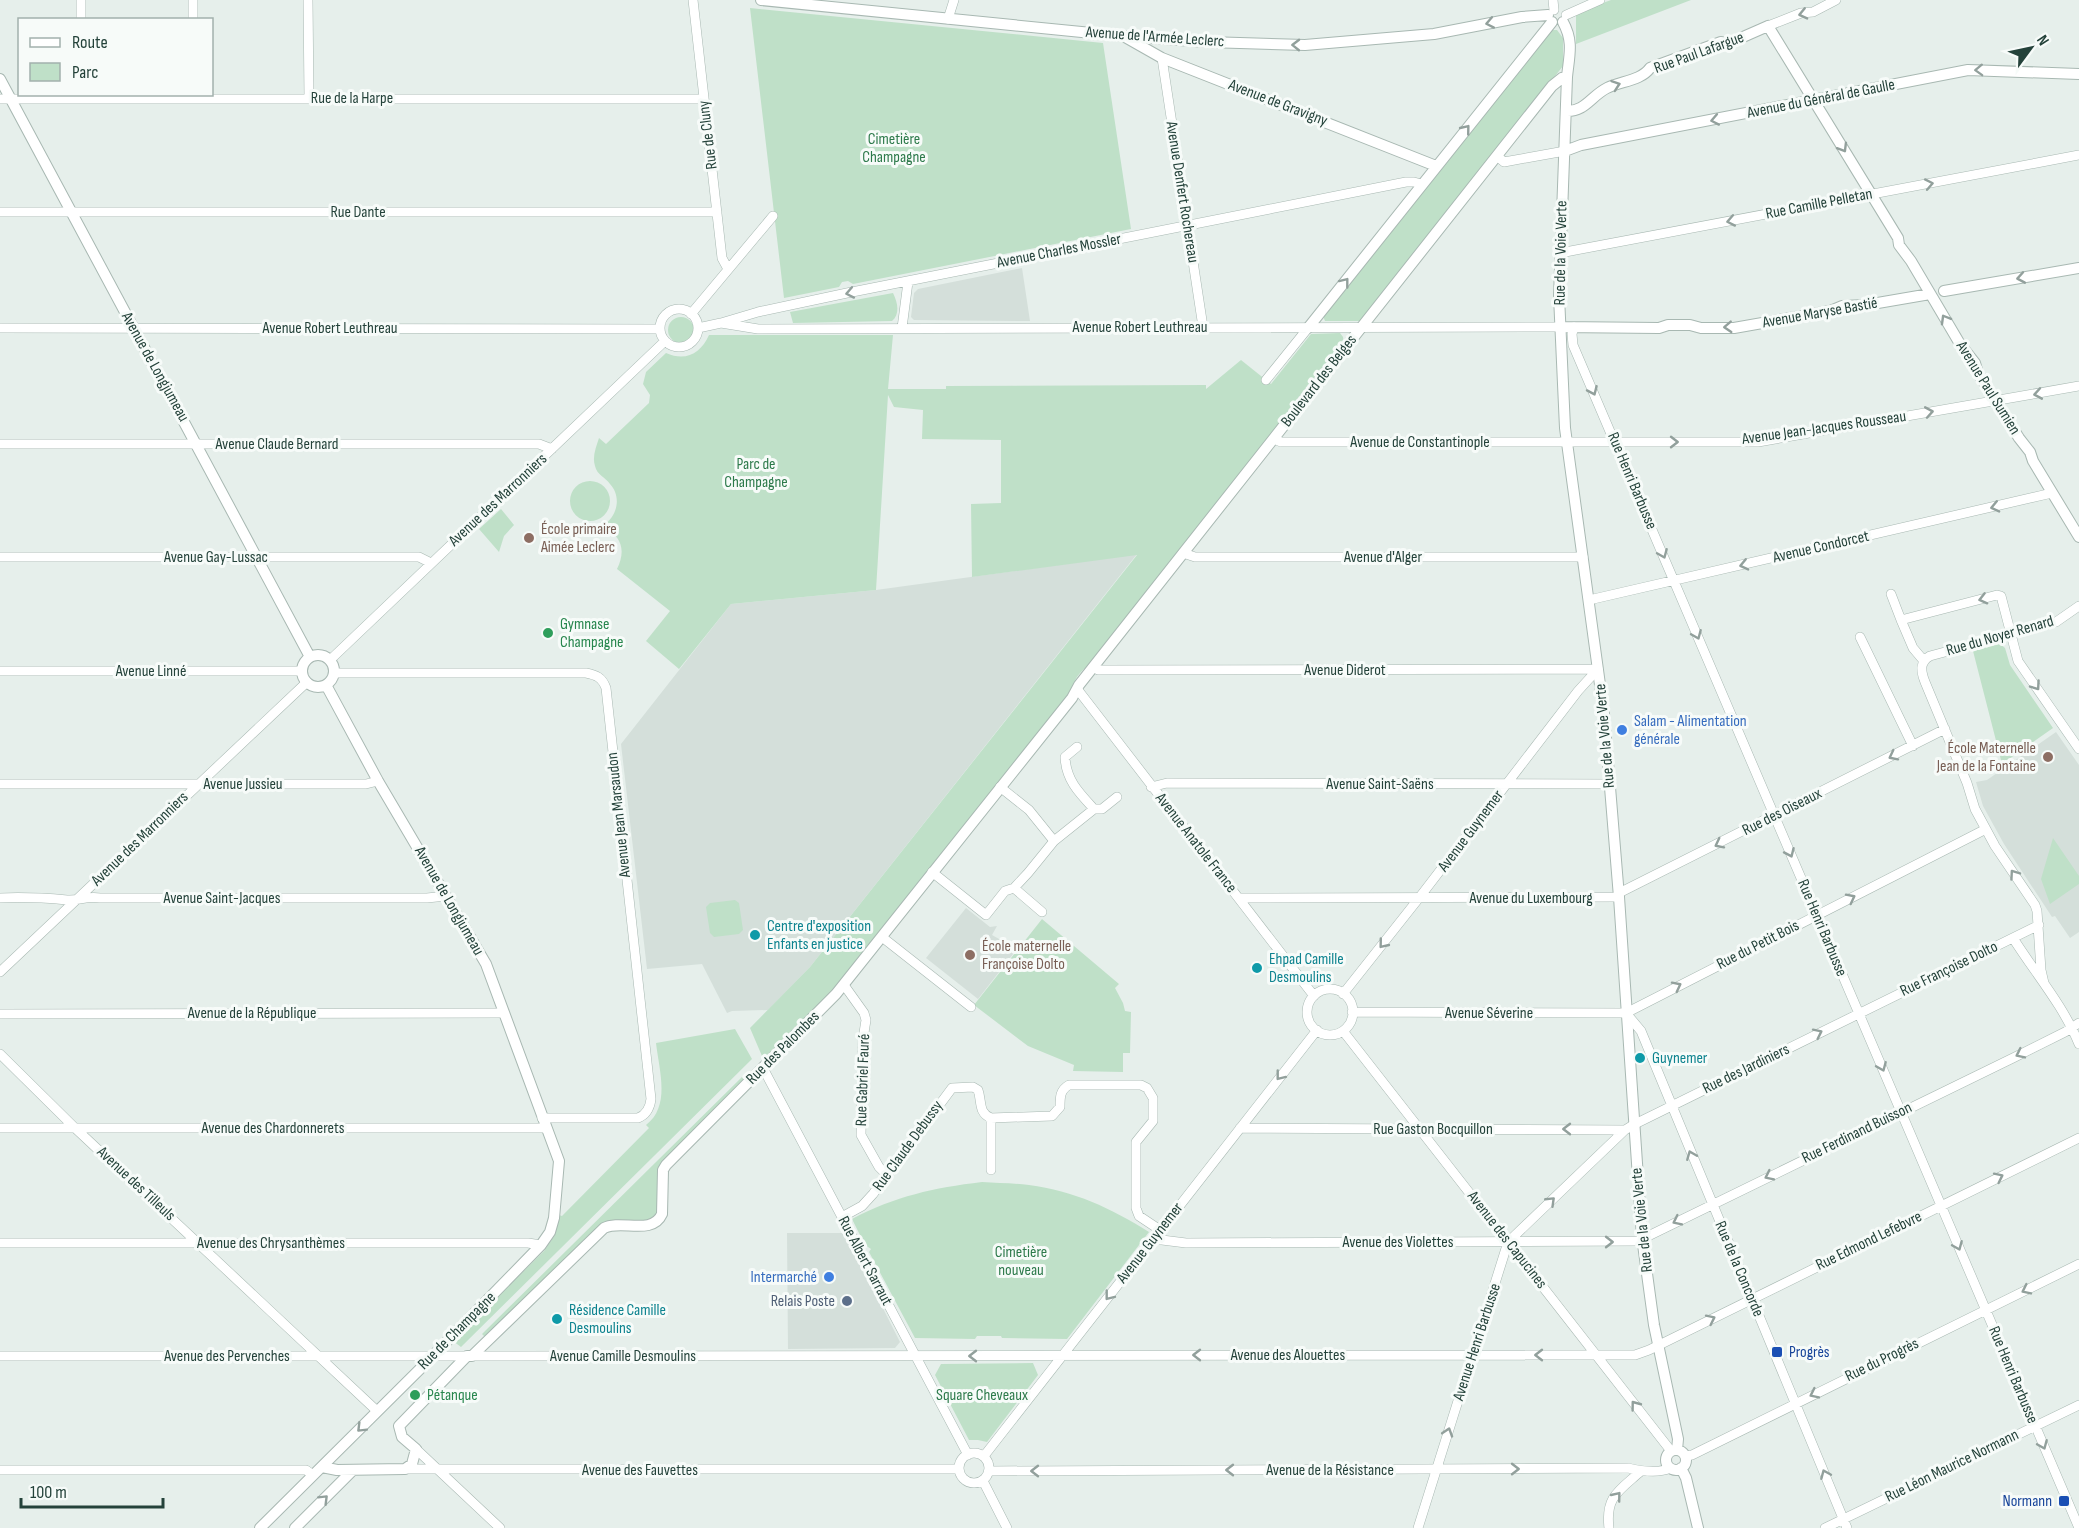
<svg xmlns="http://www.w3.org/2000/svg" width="2079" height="1528" font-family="'Sofia Sans Condensed',sans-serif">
  <rect width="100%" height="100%" fill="#e6efeb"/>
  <path fill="#d4dfda" d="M1022,268L1030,321L914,320L911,317L914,293L918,289Z
    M1137,554L810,967L768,1010L732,1011L727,1013L702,964L647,969L621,744L731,604L876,590Z
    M2056,732L2079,765V932L2070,938L2055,916L2052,917L2004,844L1983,806L1976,782L1987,780Z
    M966,908L990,927L997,926L992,935L1017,949L978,999L926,958Z
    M787,1233H845L900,1342L895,1348L788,1349Z"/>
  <path fill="#bfe0c8" d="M1611,0H1691L1576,44V13Z
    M750,8L1103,43L1131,229L853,284L848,281L842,282L839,287L784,298Z
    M1551,30H1557L1563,38V66L1361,321H1325L1323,316Z
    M893,293C898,303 900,314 892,321L793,323L790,312Z
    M668 330a13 13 0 1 1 26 0a13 13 0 1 1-26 0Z
    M1340,333L1343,337L1344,344L1091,664C1079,671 1073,681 1070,694L841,982L766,1057L762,1056L750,1028L810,967L1137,555L972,577L971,504L1001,503V440L922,439L923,410L894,407L888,395L876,590L731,604L679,669L646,641L670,611L617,569C626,551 622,536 604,528V525C617,516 622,497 610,484C605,477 597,475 595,466C592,457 596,447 599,438L606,444L649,403L650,395L643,384L646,372L666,353C686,362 701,353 709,335H893L888,389H946V386L1206,385V389L1241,360L1271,384L1311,334Z
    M570 501a20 20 0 1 1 40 0a20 20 0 1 1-40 0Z
    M501,509L514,525L504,536L499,552L479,529Z
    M2000,644L2005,648L2010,665L2053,728L2002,764L1973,651Z
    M2053,838L2079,876V884L2050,904L2041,879Z
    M735,900L739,903L743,930L739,934L714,937L710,933L706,907L710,903Z
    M1042,919L1119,984L1115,988L1123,1003L1125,1011L1131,1012L1130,1053H1123V1072L1073,1071L1074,1065L1028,1046L974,1005Z
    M735,1029L752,1059L461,1347L453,1341L544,1251L555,1235L559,1215L562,1216L649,1128L646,1125C671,1106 659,1070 656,1043Z
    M742,1077L745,1080L663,1161L658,1212L650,1221H610L485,1337L482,1334Z
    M982,1182C997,1183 1013,1183 1029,1185C1074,1191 1111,1208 1149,1232L1067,1339L1002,1338L1001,1336H977L975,1339L915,1338L869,1252L871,1249L865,1245L852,1219C896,1196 933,1188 982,1182Z
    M1033,1363L1038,1375L987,1442L978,1440H969L935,1375L941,1364Z"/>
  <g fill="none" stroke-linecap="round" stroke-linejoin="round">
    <g stroke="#a8b8b2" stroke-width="10">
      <path id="minor" d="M81,0V20
        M193,0V20
        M308,0L309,98
        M693,0L722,258L728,269
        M1553,0L1554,10
        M1566,15L1600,0
        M948,19L954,0
        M1768,26L1801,13L1813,12L1836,0
        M1162,58L1203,327
        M0,99H704
        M1497,156L1504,162L1565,151
        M0,212H717
        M1560,253L2079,155
        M660 328a19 19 0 1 1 38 0a19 19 0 1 1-38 0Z
        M691,314L773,216
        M721,323L758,329L1560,327
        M1574,327L1572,334L1573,345L2079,1528
        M0,328L660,329
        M698,328L721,323L758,312L847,293L1406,182H1414L1421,184
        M902,328L908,282
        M1266,380L1308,328
        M1274,439L1281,442H1758L2079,386
        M0,444H539L552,449
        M1183,553L1195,557H1583
        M0,557H419L431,563
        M1891,594L1901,620
        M1589,600L2052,493
        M1860,637L1913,746
        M330,660L665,341
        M1924,661L1913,648L1901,620L1997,595L2001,596L2018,661L2079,749
        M1093,667L1098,670L1598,669
        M0,671H302
        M334,673H586C596,675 602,677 606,688L651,1099C650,1107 646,1115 638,1118H542
        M1078,690L1314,996
        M1077,747L1065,757C1066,780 1079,793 1094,809
        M0,784H366L378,781
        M1000,787L1029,810L1054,841
        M1151,787L1167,783L1610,784
        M932,872L986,915L1005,891L1014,888L1028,873L1054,841L1094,809H1102L1117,797
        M1014,888L1042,912
        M1619,893L1945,729
        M0,898C23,897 45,898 67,900C79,901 85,896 100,898H427L446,896
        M1239,898L1619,897
        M882,937L971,1007
        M2013,938C2035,973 2063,1005 2079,1044
        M0,972L307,682
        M2044,983L2041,970L2037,911L2035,905L1995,846L1975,809L1967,783L1925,682C1921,672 1919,662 1930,656L2056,622L2079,606
        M844,985L864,1013L866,1020L863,1039L861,1135L879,1167L887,1175
        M1307 1012a23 23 0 1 1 46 0a23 23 0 1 1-46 0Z
        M1343,994L1419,898L1578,691L1598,669
        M1352,1012L1626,1013
        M1626,1013L1641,1031L1847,1528
        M1626,1013L1986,829
        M0,1014L504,1013
        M1343,1031L1671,1451
        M0,1054L75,1128L377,1411
        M763,1068L968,1455
        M991,1118V1170
        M0,1128H546
        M1240,1128L1625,1130
        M842,1217L862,1206L873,1194L952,1088L973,1087L978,1090C982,1101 978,1113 991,1118L1052,1116L1060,1107C1060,1097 1060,1090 1069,1085H1141L1147,1088L1153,1098V1121L1136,1142V1208L1139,1216L1160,1230
        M1155,1237L1162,1240L1186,1243L1638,1241L2013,1058L2065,1032L2079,1023
        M0,1243H528L541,1245
        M0,1356H467
        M472,1356L1635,1355L1649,1350L2079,1138
        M416,1449L500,1528
        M959 1468a15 15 0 1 1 30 0a15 15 0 1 1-30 0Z
        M984,1456L1317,1030
        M1685,1456L1692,1455L2079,1264
        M405,1469H959
        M0,1470H306L313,1475
        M990,1471L1628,1468C1641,1471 1658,1474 1670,1468
        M983,1481L1007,1528
        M1418,1528L1508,1242L1625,1130L1633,1125L2039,925
        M1609,1528C1605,1496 1620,1490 1641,1471
        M1825,1528L2079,1405"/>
    </g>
    <g stroke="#a8b8b2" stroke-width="12">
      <path id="tertiary" d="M761,0L1122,36L1207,42L1305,45L1434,34L1522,17L1548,15
        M1563,22C1574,42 1569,56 1567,77L1559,296L1565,428L1604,714L1619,897L1642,1237L1654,1325L1678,1439L1677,1450
        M1125,37L1162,58L1436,166
        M0,79L310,657
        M1566,111C1585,112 1591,96 1607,88C1620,81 1641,81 1650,68L1721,42L1727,44L1768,26L1898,238L1899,245L1911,261L1960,344L1975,363L1978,373L2019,438L2030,452L2033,461L2079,537
        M1565,151L1581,145L1968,70L2079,74
        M1944,291L2079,268
        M1560,327L1659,328L1668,325H1690L1701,328H1734L1830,311L1842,306L1866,305L1930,294
        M1308,328L1552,22
        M302 671a16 16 0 1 1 32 0a16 16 0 1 1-32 0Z
        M1666 1460a10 10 0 1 1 20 0a10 10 0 1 1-20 0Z
        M322,1467L337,1470L405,1469L412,1464L416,1449L402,1437L399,1426L467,1356H472L604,1228C621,1219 652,1236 662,1214L663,1170L666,1165L836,994L1072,698L1079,685L1552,86L1562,78L1567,77
        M1681,1468L1686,1478L1698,1528
        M260,1528L420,1369L541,1245L550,1232L554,1218L559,1161L486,964L378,781L326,685
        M295,1528L353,1470"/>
    </g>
    <use href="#minor" stroke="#fff" stroke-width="9"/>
    <use href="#tertiary" stroke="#fff" stroke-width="10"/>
  </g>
  <defs><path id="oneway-chevron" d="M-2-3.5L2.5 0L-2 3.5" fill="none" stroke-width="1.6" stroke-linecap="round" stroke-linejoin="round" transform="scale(1.5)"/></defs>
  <g stroke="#92a09c">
    <use href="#oneway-chevron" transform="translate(1803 14) rotate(167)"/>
    <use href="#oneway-chevron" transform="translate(1490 23) rotate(169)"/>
    <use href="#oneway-chevron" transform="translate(1296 45) rotate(-179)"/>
    <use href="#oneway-chevron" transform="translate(1979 70) rotate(178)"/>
    <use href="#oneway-chevron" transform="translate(1616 85) rotate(-19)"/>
    <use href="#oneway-chevron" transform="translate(1715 120) rotate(169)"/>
    <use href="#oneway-chevron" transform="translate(1466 129) rotate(-51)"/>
    <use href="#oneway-chevron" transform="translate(1843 148) rotate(59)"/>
    <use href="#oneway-chevron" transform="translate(1929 184) rotate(-11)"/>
    <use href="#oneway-chevron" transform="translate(1731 221) rotate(169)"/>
    <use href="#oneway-chevron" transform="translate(2021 278) rotate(170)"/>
    <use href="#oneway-chevron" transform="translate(1345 282) rotate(-52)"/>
    <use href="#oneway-chevron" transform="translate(850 293) rotate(169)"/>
    <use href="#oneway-chevron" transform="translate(1945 319) rotate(-120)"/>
    <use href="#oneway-chevron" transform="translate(1728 327) rotate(177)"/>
    <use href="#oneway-chevron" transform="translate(1593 391) rotate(66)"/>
    <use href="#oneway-chevron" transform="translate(2038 394) rotate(170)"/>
    <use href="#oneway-chevron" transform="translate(1929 412) rotate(-10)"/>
    <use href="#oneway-chevron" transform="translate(1674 442)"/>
    <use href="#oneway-chevron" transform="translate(1995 507) rotate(167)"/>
    <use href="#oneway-chevron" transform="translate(1663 554) rotate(67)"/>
    <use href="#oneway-chevron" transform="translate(1744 565) rotate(167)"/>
    <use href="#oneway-chevron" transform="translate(1983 599) rotate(166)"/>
    <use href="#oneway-chevron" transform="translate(1697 635) rotate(67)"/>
    <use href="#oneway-chevron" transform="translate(2036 686) rotate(55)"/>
    <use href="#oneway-chevron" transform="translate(1893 756) rotate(153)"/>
    <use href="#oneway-chevron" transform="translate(1719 844) rotate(153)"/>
    <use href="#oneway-chevron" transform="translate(1790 853) rotate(66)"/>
    <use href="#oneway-chevron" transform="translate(2014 874) rotate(-125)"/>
    <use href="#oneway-chevron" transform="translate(1851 898) rotate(-27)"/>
    <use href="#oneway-chevron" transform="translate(1383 944) rotate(129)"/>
    <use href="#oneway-chevron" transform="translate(1677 986) rotate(-27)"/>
    <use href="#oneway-chevron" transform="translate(1818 1033) rotate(-26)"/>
    <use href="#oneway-chevron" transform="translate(2020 1054) rotate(154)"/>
    <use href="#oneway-chevron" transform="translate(1882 1067) rotate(67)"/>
    <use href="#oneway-chevron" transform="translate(1280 1076) rotate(128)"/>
    <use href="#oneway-chevron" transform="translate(1567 1129) rotate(-180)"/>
    <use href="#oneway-chevron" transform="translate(1691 1155) rotate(-112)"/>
    <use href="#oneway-chevron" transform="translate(1769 1176) rotate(154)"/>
    <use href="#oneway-chevron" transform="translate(1999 1177) rotate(-26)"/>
    <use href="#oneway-chevron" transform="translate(1551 1201) rotate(-44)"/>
    <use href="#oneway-chevron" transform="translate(1677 1221) rotate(154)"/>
    <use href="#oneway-chevron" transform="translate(1609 1242)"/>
    <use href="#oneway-chevron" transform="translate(1958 1246) rotate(67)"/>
    <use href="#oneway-chevron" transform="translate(2026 1290) rotate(154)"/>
    <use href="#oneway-chevron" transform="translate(1109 1296) rotate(128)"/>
    <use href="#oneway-chevron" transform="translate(1711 1319) rotate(-26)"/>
    <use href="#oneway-chevron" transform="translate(1197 1355) rotate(180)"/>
    <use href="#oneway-chevron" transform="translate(1539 1355) rotate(-180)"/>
    <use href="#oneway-chevron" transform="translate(973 1356) rotate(180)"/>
    <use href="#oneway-chevron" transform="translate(1814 1394) rotate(154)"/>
    <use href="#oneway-chevron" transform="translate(1635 1405) rotate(-127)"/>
    <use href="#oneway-chevron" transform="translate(361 1428) rotate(135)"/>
    <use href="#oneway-chevron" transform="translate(1448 1432) rotate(-72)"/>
    <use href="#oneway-chevron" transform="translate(2043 1445) rotate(67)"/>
    <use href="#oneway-chevron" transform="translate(1515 1469)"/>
    <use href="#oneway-chevron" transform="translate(1230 1470) rotate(180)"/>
    <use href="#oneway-chevron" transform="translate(1035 1471) rotate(180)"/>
    <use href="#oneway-chevron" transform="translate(1825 1474) rotate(-113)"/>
    <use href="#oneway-chevron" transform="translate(1617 1496) rotate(-51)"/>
    <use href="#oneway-chevron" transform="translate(324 1499) rotate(-45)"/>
  </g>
  <g fill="#8d6e63" stroke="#f7fbf9" stroke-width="2">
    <circle cx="529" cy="538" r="6"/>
    <circle cx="2048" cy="757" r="6"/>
    <circle cx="970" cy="955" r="6"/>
  </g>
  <g fill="#2e9e5b" stroke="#f7fbf9" stroke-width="2">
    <circle cx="548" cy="633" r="6"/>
    <circle cx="415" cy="1395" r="6"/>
  </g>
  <g fill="#3f7fe0" stroke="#f7fbf9" stroke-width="2">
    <circle cx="1622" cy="730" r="6"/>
    <circle cx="829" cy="1277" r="6"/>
  </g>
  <g fill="#0f9aa8" stroke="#f7fbf9" stroke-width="2">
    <circle cx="755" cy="935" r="6"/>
    <circle cx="1257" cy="968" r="6"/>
    <circle cx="1640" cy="1058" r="6"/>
    <circle cx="557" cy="1319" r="6"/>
  </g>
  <circle fill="#5c6f8a" stroke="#f7fbf9" stroke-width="2" cx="847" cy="1301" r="6"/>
  <g fill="#1a4fb4" stroke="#f7fbf9" stroke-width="2">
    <rect x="1771" y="1346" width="12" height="12" rx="3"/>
    <rect x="2058" y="1495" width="12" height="12" rx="3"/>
  </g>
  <g text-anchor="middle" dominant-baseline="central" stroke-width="6" stroke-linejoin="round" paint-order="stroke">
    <g font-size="16" fill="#24423a" stroke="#f7fbf9">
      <text transform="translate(1155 37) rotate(4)">Avenue de l'Armée Leclerc</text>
      <text transform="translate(1699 53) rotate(-20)">Rue Paul Lafargue</text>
      <text x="352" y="98">Rue de la Harpe</text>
      <text transform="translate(1821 99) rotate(-11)">Avenue du Général de Gaulle</text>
      <text transform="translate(1278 103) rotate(21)">Avenue de Gravigny</text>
      <text transform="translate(708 135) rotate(-97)">Rue de Cluny</text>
      <text transform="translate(1182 192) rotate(81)">Avenue Denfert Rochereau</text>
      <text transform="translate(1819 204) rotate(-11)">Rue Camille Pelletan</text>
      <text x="358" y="212">Rue Dante</text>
      <text transform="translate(1059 251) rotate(-11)">Avenue Charles Mossler</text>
      <text transform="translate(1561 253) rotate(-89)">Rue de la Voie Verte</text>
      <text transform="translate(1820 313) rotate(-10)">Avenue Maryse Bastié</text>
      <text x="1140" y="327">Avenue Robert Leuthreau</text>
      <text x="330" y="328">Avenue Robert Leuthreau</text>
      <text transform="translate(155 367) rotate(61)">Avenue de Longjumeau</text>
      <text transform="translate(1319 381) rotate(-52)">Boulevard des Belges</text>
      <text transform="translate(1988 388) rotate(58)">Avenue Paul Sumien</text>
      <text transform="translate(1824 428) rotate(-8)">Avenue Jean-Jacques Rousseau</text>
      <text x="1420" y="442">Avenue de Constantinople</text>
      <text x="277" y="444">Avenue Claude Bernard</text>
      <text transform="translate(1632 481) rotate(67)">Rue Henri Barbusse</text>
      <text transform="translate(498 500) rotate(-43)">Avenue des Marronniers</text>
      <text transform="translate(1821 547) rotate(-13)">Avenue Condorcet</text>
      <text x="216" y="557">Avenue Gay-Lussac</text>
      <text x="1383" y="557">Avenue d'Alger</text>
      <text transform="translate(2000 636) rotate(-16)">Rue du Noyer Renard</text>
      <text x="1345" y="670">Avenue Diderot</text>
      <text x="151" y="671">Avenue Linné</text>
      <text transform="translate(1605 736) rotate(-95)">Rue de la Voie Verte</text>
      <text x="243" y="784">Avenue Jussieu</text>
      <text x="1380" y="784">Avenue Saint-Saëns</text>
      <text transform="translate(1782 812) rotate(-27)">Rue des Oiseaux</text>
      <text transform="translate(619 815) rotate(-96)">Avenue Jean Marsaudon</text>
      <text transform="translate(1471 831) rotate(-53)">Avenue Guynemer</text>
      <text transform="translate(140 839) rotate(-44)">Avenue des Marronniers</text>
      <text transform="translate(1196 843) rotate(52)">Avenue Anatole France</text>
      <text x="222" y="898">Avenue Saint-Jacques</text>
      <text x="1531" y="898">Avenue du Luxembourg</text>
      <text transform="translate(449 901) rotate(60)">Avenue de Longjumeau</text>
      <text transform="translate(1822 928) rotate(67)">Rue Henri Barbusse</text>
      <text transform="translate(1758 945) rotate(-27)">Rue du Petit Bois</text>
      <text transform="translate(1949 969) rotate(-26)">Rue Françoise Dolto</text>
      <text x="252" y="1013">Avenue de la République</text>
      <text x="1489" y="1013">Avenue Séverine</text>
      <text transform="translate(783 1048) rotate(-45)">Rue des Palombes</text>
      <text transform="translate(1746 1069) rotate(-26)">Rue des Jardiniers</text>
      <text transform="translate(863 1080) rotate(-88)">Rue Gabriel Fauré</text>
      <text x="273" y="1128">Avenue des Chardonnerets</text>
      <text x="1433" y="1129">Rue Gaston Bocquillon</text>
      <text transform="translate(1857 1133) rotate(-26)">Rue Ferdinand Buisson</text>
      <text transform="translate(908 1146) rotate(-54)">Rue Claude Debussy</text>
      <text transform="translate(136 1184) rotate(43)">Avenue des Tilleuls</text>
      <text transform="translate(1642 1220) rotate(-96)">Rue de la Voie Verte</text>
      <text transform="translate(1507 1240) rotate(52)">Avenue des Capucines</text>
      <text transform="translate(1869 1241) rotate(-26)">Rue Edmond Lefebvre</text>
      <text x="1398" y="1242">Avenue des Violettes</text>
      <text x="271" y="1243">Avenue des Chrysanthèmes</text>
      <text transform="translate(1150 1243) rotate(-52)">Avenue Guynemer</text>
      <text transform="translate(865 1261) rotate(62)">Rue Albert Sarraut</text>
      <text transform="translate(1739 1269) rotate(67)">Rue de la Concorde</text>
      <text transform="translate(457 1331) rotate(-45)">Rue de Champagne</text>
      <text transform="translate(1477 1342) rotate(-72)">Avenue Henri Barbusse</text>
      <text x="1288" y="1355">Avenue des Alouettes</text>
      <text x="227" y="1356">Avenue des Pervenches</text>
      <text x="623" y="1356">Avenue Camille Desmoulins</text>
      <text transform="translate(1882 1360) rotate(-26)">Rue du Progrès</text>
      <text transform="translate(2013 1375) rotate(67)">Rue Henri Barbusse</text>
      <text transform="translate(1952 1466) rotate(-26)">Rue Léon Maurice Normann</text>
      <text x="640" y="1470">Avenue des Fauvettes</text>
      <text x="1330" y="1470">Avenue de la Résistance</text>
    </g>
    <g font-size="16" fill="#2d7a4b" stroke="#f7fbf9">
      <text x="894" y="139">Cimetière<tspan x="894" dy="18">Champagne</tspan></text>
      <text x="756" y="464">Parc de<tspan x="756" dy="18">Champagne</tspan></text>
      <text x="1021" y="1252">Cimetière<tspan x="1021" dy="18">nouveau</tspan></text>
      <text x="982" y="1395">Square Cheveaux</text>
    </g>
    <g font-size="16" fill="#785e54" stroke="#f7fbf9" text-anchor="start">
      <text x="541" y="529">École primaire<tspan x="541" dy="18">Aimée Leclerc</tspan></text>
      <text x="2036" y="748" text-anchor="end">École Maternelle<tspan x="2036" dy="18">Jean de la Fontaine</tspan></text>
      <text x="982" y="946">École maternelle<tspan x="982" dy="18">Françoise Dolto</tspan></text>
    </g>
    <g font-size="16" fill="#27864d" stroke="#f7fbf9" text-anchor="start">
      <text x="560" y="624">Gymnase<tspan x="560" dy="18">Champagne</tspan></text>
      <text x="427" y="1395">Pétanque</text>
    </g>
    <g font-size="16" fill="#366cbe" stroke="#f7fbf9" text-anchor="start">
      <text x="1634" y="721">Salam - Alimentation<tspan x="1634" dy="18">générale</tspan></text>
      <text x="817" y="1277" text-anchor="end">Intermarché</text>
    </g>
    <g font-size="16" fill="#0d838f" stroke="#f7fbf9" text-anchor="start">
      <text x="767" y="926">Centre d'exposition<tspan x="767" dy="18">Enfants en justice</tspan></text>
      <text x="1269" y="959">Ehpad Camille<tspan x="1269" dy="18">Desmoulins</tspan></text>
      <text x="1652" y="1058">Guynemer</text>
      <text x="569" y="1310">Résidence Camille<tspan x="569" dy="18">Desmoulins</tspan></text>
    </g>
    <g font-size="16" fill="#4e5e75" stroke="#f7fbf9" text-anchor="end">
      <text x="835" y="1301">Relais Poste</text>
    </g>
    <g font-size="16" fill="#164399" stroke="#f7fbf9" text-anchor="start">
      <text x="1789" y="1352">Progrès</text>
      <text x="2052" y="1501" text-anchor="end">Normann</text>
    </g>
  </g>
  <rect x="18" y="18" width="195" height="78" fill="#f7fbf9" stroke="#a3b1ad" stroke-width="1.5"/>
  <rect x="30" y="38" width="30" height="9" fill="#ffffff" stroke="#a3b1ad" stroke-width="1.5"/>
  <text x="72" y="48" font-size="18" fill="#24423a">Route</text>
  <rect x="30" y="63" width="30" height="18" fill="#bfe0c8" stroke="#a3b1ad" stroke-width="1.5"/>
  <text x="72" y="78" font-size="18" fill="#24423a">Parc</text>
  <g transform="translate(2031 48) rotate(57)" stroke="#f7fbf9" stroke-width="4.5" paint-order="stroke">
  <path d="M0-4.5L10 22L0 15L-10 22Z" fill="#24423a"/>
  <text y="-9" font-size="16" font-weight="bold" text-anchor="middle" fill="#24423a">N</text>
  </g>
  <path d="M21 1498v9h142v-9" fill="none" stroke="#24423a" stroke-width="3"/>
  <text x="30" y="1498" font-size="18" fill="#24423a" stroke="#f7fbf9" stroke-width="4.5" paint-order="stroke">100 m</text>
</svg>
